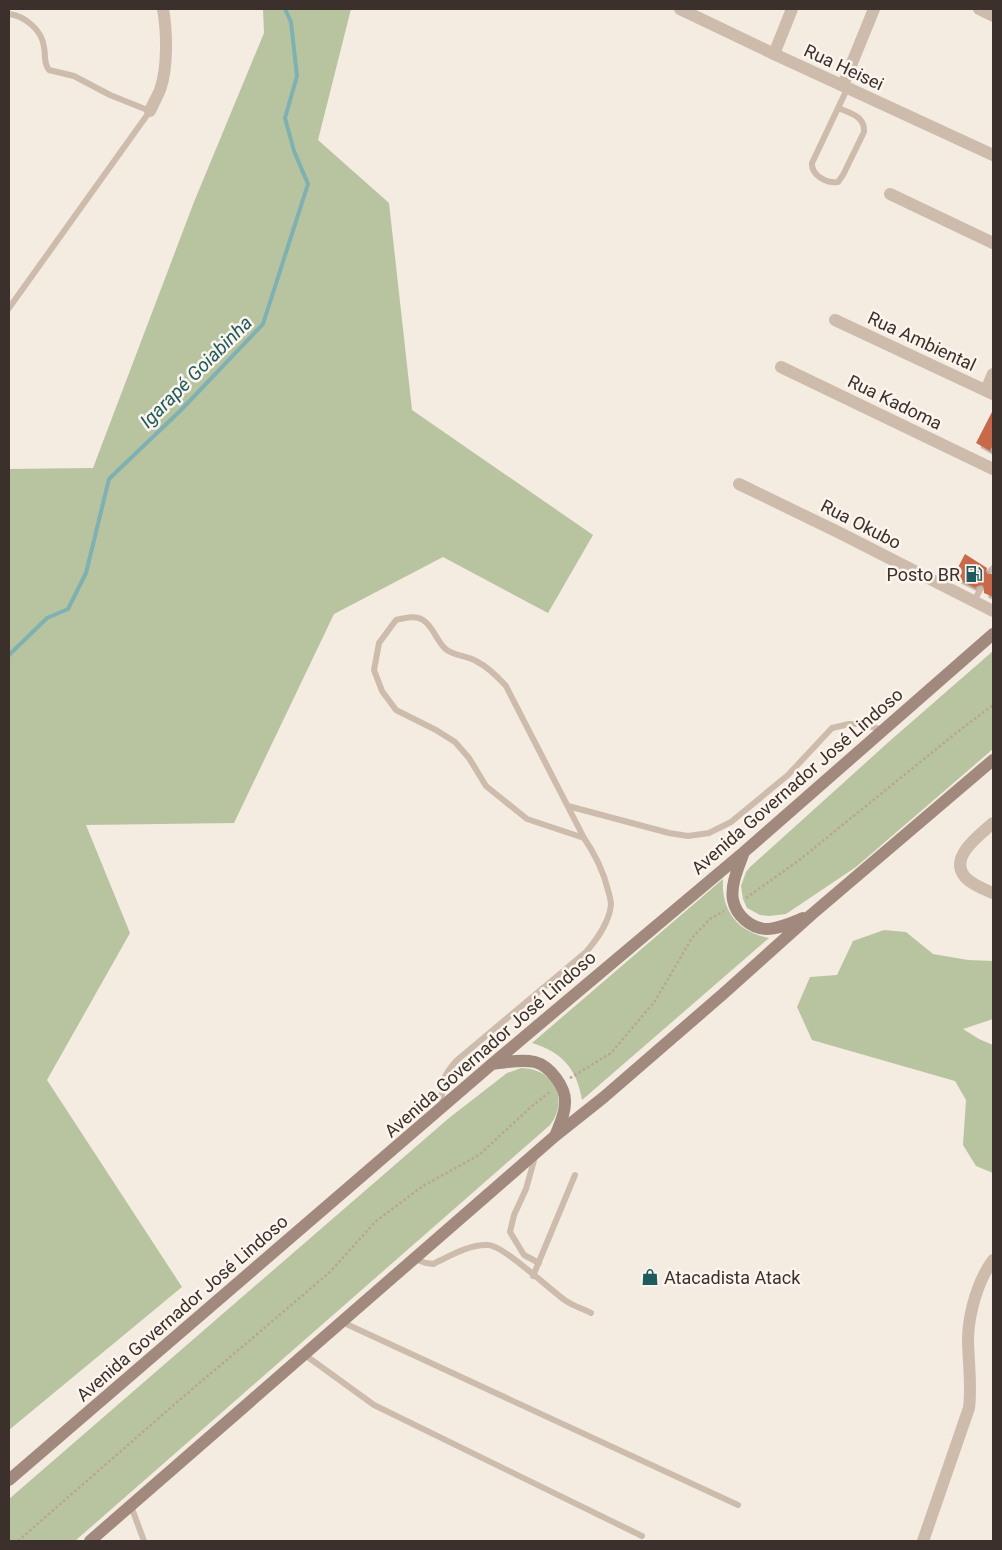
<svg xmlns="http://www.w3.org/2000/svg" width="1002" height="1550" font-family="Roboto,sans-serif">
  <defs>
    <filter id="shadow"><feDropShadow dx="4.5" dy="4.5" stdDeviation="0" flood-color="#0004"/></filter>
  </defs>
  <rect width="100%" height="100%" fill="#f4ebe1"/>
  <path fill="#b8c4a0" d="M263,9H351L318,140L389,203L412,410L593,535L548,613L443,557L334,614L234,823L86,825L130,933L47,1080L182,1287L9,1430V469L93,468L194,202L264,33Z
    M993,651V749L856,867L786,914L769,916L760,915L747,908L743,899L741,886L746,872L750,867L892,739Z
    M723,879C721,911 738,932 769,938L582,1100C577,1069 562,1052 532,1043Z
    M884,930L906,932L933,954L968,960L993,961V1019L963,1029L979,1039L993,1045V1173L976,1166L963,1145L966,1100L955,1081L812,1040L797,1007L810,977L837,975L853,941Z
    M521,1068C553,1068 570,1099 550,1125L75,1541H9V1499L449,1118L507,1073Z"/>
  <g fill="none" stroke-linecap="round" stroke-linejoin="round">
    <path stroke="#7fb0b2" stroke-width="4" d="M9,655L47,618L68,609L86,573L109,479L180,411L263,324L308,184L294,151L285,118L297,76L291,22L285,9"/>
  </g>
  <path fill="#c8694b" filter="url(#shadow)" d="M993,410V445L990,451L976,443Z
    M965,554L987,568L986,571L988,574H993V597L984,593V588L982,585L978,586L975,588L953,577Z"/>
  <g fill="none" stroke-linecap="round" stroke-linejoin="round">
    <path stroke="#b9a596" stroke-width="2.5" stroke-dasharray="2.5 2.5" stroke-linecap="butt" d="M746,898L798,861L961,729L993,705
      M570,1078L611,1053L655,1001L692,938L710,919L724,911
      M18,1541L176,1403L330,1272L376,1221L423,1186L479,1155L532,1106L551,1091"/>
    <path stroke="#cdbbac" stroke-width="6" d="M9,14C25,16 42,30 44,47C46,56 43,62 49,70L74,76L110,95L150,111L9,308
      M838,108C850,113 865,116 864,132L843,175L838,182C827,184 811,175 812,163L848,87
      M991,570L993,568
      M974,601L980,590
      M568,806L669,833L688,836L709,833L731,822L788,775L832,728L849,724H862L883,730
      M443,1107C440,1083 441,1079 456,1061L586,952C597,939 609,923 611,905C611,900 609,894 608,890C603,870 595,854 584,838L506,686C497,676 488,667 476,661C467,656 456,656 447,650C437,643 434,627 423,620C415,615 405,618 396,620L379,643L374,670L382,691L396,710L436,730L455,742L469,758L486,786L527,819L584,838
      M535,1157L526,1189L514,1215L510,1232L524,1255L539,1263
      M414,1259L426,1263L433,1264C450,1256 469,1244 488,1245C503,1245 550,1290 566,1301C574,1306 583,1309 591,1313
      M533,1276L575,1175
      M342,1322L738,1505
      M305,1355L374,1405L642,1536
      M131,1506L144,1541"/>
    <path stroke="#cdbbac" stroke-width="12" d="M680,9L774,54L993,155
      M979,9L993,16
      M774,54L792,9
      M843,85L874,9
      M150,111C153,104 157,97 160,90C168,68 167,31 163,9
      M890,194L993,243
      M835,320L993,394
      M781,367L993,469
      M986,390L993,374
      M739,484L840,533L993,611
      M993,823C980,835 948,857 965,877C972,885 984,889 993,893
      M923,1541L969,1408C972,1384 968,1361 968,1337C969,1312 978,1280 993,1260"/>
    <path stroke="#a18a7d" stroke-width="12" d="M744,852C739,866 730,885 733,900C736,915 750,928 766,929C778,929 791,923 803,918
      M492,1064C506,1062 522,1059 535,1062C550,1066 566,1087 565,1103C565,1115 559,1126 555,1136
      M9,1480L492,1064L744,852L993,634
      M90,1541L555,1136L604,1097L723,994L811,915L993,760"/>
  </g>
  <defs>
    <g id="fuel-bare" transform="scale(1.35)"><path d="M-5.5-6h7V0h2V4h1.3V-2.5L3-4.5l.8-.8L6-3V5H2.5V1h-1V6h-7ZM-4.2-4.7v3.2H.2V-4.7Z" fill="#1f5a5e" stroke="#fbf5ee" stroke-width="2.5" paint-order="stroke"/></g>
    <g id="shop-bare" transform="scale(1.35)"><path d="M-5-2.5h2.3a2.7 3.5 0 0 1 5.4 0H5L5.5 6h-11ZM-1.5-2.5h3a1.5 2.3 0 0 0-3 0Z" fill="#1f5a5e" stroke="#fbf5ee" stroke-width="2.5" paint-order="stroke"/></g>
  </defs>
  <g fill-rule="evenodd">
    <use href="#fuel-bare" x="974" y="574"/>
    <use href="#shop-bare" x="650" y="1277"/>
  </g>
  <g text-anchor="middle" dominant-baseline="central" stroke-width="5" stroke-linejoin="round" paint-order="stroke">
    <g font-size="18" fill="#3b302b" stroke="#fbf5ee">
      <text transform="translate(844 67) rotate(25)">Rua Heisei</text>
      <text transform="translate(922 341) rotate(25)">Rua Ambiental</text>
      <text transform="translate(895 402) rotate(26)">Rua Kadoma</text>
      <text transform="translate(861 524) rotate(27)">Rua Okubo</text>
      <text transform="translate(797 781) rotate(-41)">Avenida Governador José Lindoso</text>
      <text transform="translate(490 1044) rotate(-41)">Avenida Governador José Lindoso</text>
      <text transform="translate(182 1308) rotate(-41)">Avenida Governador José Lindoso</text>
    </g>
    <g font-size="18" fill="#3b302b" stroke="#fbf5ee" text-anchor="end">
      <text x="960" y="574">Posto BR</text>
      <text x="664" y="1277" text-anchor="start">Atacadista Atack</text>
    </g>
    <g font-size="19" font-style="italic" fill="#1f5a5e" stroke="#fbf5ee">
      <text transform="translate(196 372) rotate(-45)">Igarapé Goiabinha</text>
    </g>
  </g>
  <rect width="1002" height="1550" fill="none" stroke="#3b302b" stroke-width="20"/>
</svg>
